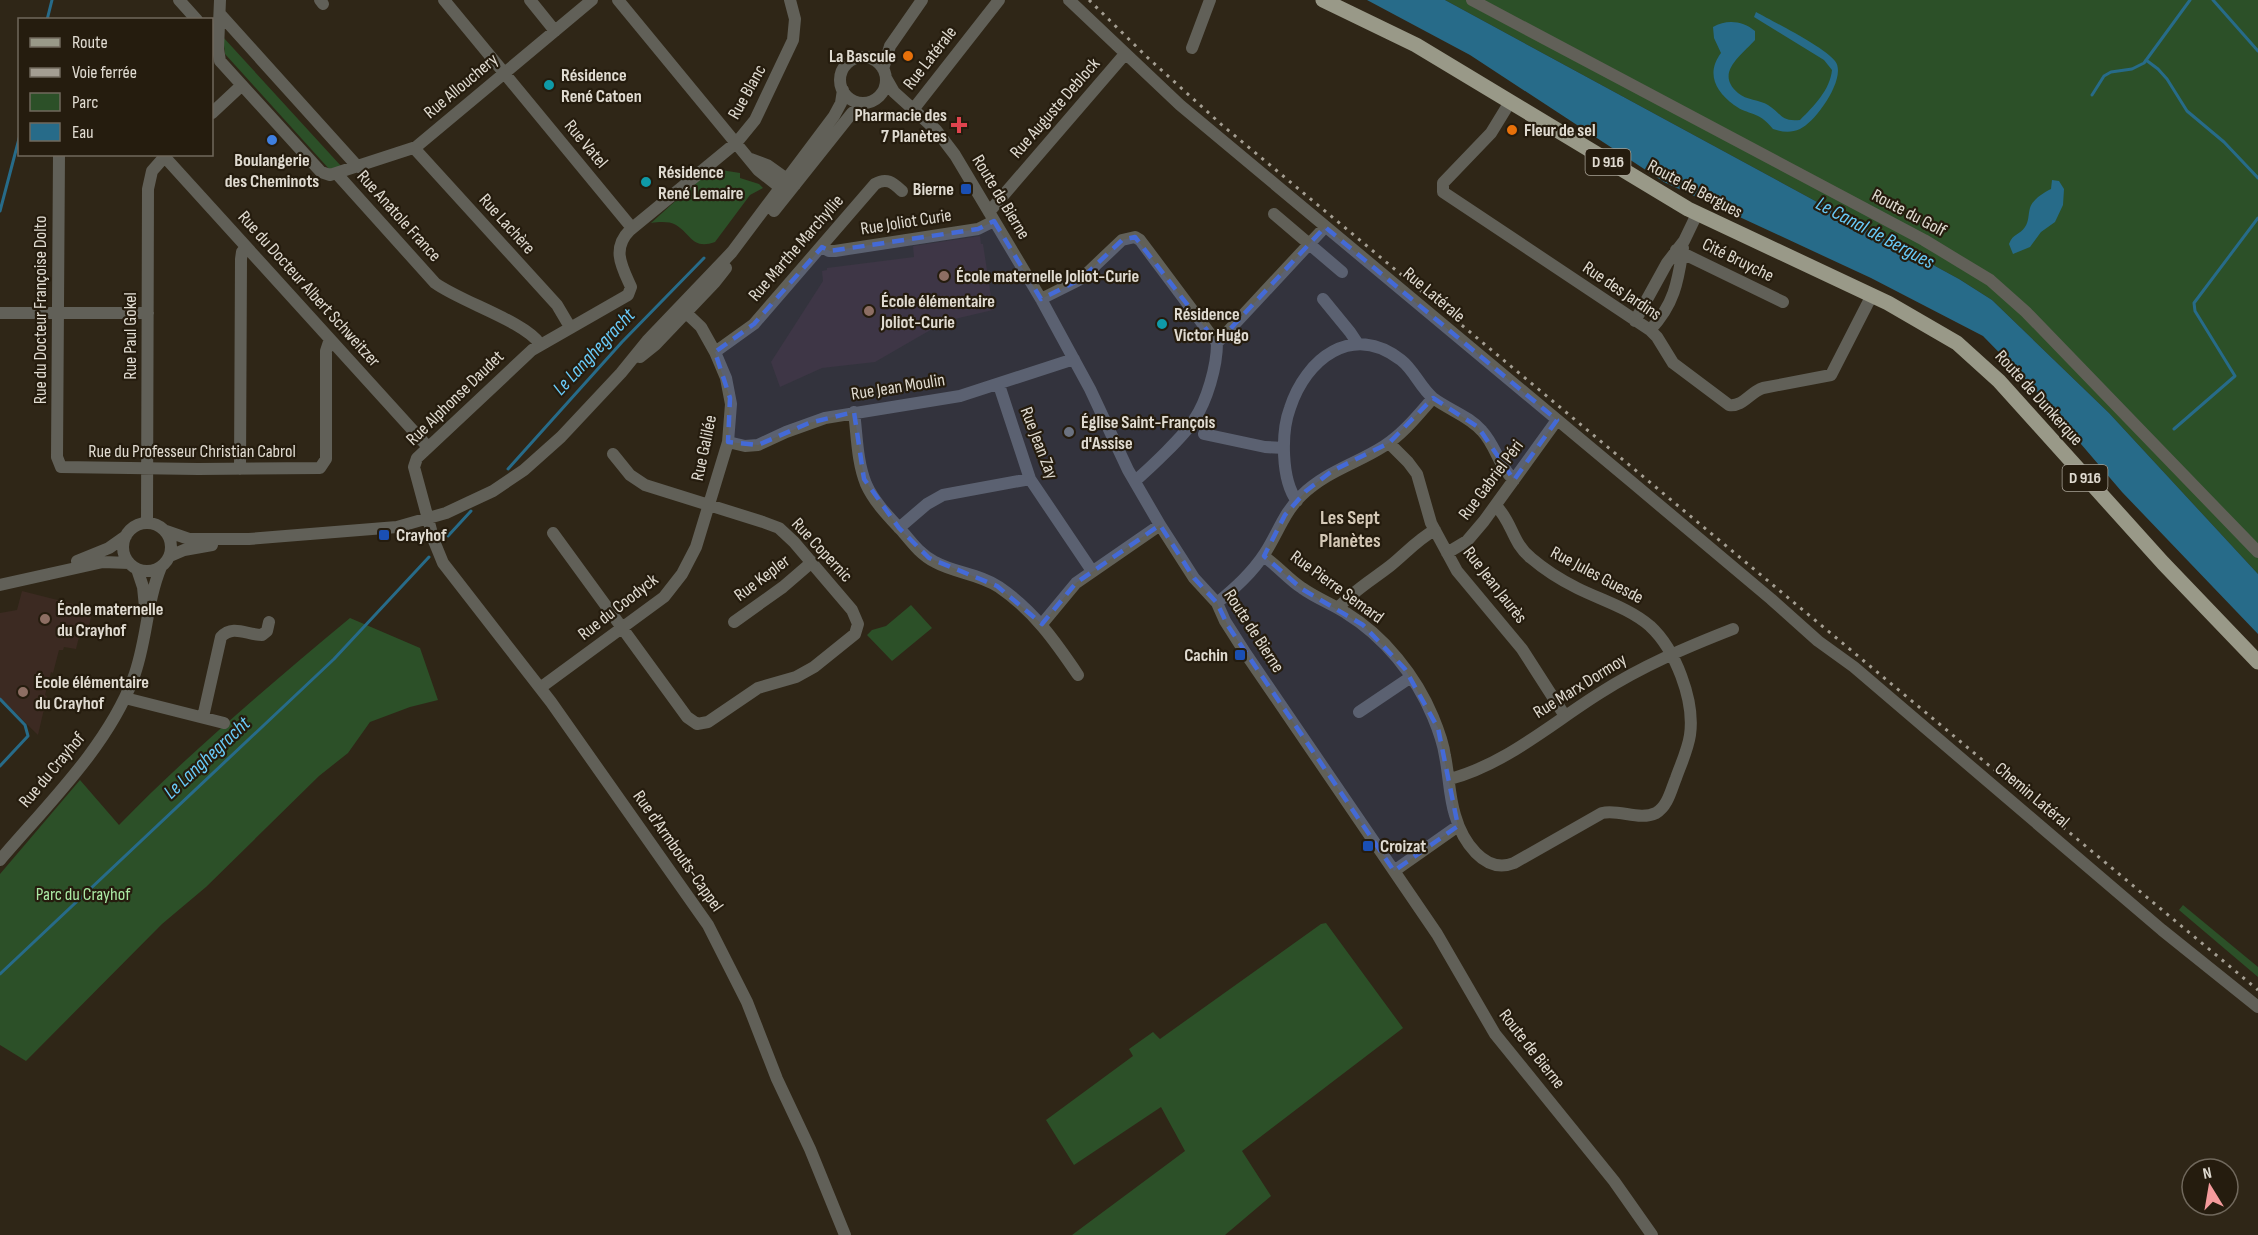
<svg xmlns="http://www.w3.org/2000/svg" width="2258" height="1235" font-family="'Sofia Sans Condensed',sans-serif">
  <rect width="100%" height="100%" fill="#2f2617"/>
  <path fill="#3c2a22" d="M980,236L981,244H983L993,310L946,321L875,362L822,368L780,387L771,362L823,281L822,271L827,270V268L914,257L913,246Z
    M22,591L93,609L89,626L82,625L76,649L64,647L63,650H59L53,673L51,672L49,680L45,695L47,696L38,735L0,698V613L17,610Z"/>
  <path fill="#2c5028" d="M1445,0H2258V574L2109,413L1992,300L1959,279Z
    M223,37L341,166L330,170L225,54Z
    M721,170L740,173V178L759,184L763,188L750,195L715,242C692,250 691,234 676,225C669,221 659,222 651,223L702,177Z
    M911,605L932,628L892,661L867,635L872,630L886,626Z
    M350,618L420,648L438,700L410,707L370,722L348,753L319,776L206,887L162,924L26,1061L0,1045V874L80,780L119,825C191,751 271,684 350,618Z
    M2183,905L2258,967V977L2179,910Z
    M1326,923L1403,1028L1242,1151L1271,1196L1225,1235H1072L1185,1151L1161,1107L1074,1165L1046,1120L1133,1056L1129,1049L1153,1032L1160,1039L1321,924Z"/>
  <path fill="#276b89" d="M1367,0H1445L1959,279L1992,300L2109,413L2258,574V634L2122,492L2027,381L1983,336L1871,278L1664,182L1470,55Z
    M1756,12C1774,22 1824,47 1835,61C1848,77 1815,123 1800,129C1791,133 1782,132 1773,129C1758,110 1749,116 1734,105C1715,91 1706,73 1721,53L1714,38L1713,27C1727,19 1743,21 1755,31V40C1742,55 1714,73 1738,93C1746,100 1760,100 1768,105C1782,114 1781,122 1800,120C1814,106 1830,90 1832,70L1824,60L1754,17Z
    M2052,180L2059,181L2064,189L2063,205L2055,222L2041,232L2030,247L2013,254L2009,244C2013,233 2020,235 2025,227C2029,221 2028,215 2030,208C2033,199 2043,193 2051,189Z"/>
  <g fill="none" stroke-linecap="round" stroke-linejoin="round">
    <path stroke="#276b89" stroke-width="3" d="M2213,0L2258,51
      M47,20L52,0
      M2146,60L2158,69L2167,79L2187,111L2224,142L2258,178
      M2092,95L2104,76L2111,72L2132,69L2144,63L2190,0
      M0,211L20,135
      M2174,429L2235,376L2195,311L2194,303L2258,218
      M508,469L622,342L704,258
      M448,536L471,511
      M0,699L25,725L28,736L0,766
      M0,974L334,659L429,557"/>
    <path stroke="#616058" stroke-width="12" d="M179,0L197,20
      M220,0L218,49L220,61L321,172L330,175L416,147L592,0
      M320,0L323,4
      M444,0L632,228
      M530,0L555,31
      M618,0L758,170L787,193
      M790,0L795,19L793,40L755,120L737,142L630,230C611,249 622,267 631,287L628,295L532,350L417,458L414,467L434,541L443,563L551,702L708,925L747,1002L777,1079L810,1149L845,1235
      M1069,0L1180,105L1633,483L1771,599L1818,641L1854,667L2162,930L2258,1007
      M1472,0L1924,240L1990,280L2026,312L2258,552
      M220,14L358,167
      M1192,48L1210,0
      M840 80a23 23 0 1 1 46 0a23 23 0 1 1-46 0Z
      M883,69L890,46L922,0
      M886,78L894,92L936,130L955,155L1041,299L1090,389L1128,470L1160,525L1194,578L1217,603L1225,621L1246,654L1437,934L1495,1034L1614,1181L1652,1235
      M1510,102L1491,133L1443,183V192L1650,330L1657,337L1673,363L1729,405C1743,407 1750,392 1763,388L1831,375L1872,295
      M912,111L999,0
      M212,113L242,85
      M414,148L557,305L570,327
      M59,154L57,457L61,467L198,469L320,468L326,459V351L330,339
      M162,154L428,447
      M751,159L767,165L795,185
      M337,174L435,283C461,302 524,321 540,344
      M774,211L852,113L865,103
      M989,212L1125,54
      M1274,214L1342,272
      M822,247L829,251H835L978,229L994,221
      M1676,250L1783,302
      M1041,299L1081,279L1122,240L1135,237L1140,240L1217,343C1217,366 1207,401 1194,420C1184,436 1150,468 1135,481
      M1323,299L1350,332L1358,344
      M0,313H148
      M1635,321L1667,263L1684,241L1697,214
      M1650,330C1674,305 1678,282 1683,248
      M1217,343L1325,227
      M715,352L754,324L875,184C887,177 893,183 902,191
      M640,357L655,345L715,282L726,268
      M999,385L1030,479L1092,571
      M854,412C857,435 857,462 866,484C874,502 889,517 902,531C912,543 921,555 935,562C955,573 980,574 999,587C1034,611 1055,641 1078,675
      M1204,434L1265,447L1284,448
      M728,442L745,446L758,445L786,432L825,418L960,396L1074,359
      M1389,443L1408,462L1417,474L1431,523L1457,571L1522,649L1565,716
      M240,469L241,259L242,252L246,247
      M1297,501C1281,480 1281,432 1290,408C1306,359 1352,322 1401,360C1414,370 1420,387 1433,398C1449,410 1469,416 1482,431C1496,446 1499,467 1514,480
      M123 547a24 24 0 1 1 48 0a24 24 0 1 1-48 0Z
      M147,523L148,189L152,171L167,154
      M899,528L927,504L943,495L1030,479
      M166,531L189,539H249L397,527L446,513L493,491L524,470L561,437L621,373L647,341L732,252L834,116L841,103L843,90
      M553,533L687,717L697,724L708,722L758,688L796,677L814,667L855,634L858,624L852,610L794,542L779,528L763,522L645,485L630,475L613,454
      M1447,553L1467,541L1484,521L1557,420
      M170,556L184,550L212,545
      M1263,556C1277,565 1288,579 1302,588C1316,598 1332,604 1346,613C1384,636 1416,676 1433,717C1438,729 1443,742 1445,756C1449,775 1449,796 1455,815C1462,840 1484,875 1514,863L1602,813C1620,809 1639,821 1656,813C1668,806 1671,790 1676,778C1681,764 1688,749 1690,735C1695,700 1675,649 1650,626C1629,608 1601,600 1577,588C1561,580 1545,570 1531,558C1512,543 1512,521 1496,506
      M77,561L109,548L126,536
      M137,569L143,587L145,607
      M0,585L103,562L129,563
      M1217,603C1235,588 1252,573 1265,553C1278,533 1284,512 1302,495C1327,471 1356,464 1384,446C1403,434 1418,415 1433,398
      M1338,608C1353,591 1372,580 1390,566C1405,554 1418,539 1435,530
      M734,622L783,587L812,562
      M1042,624L1076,583L1160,525
      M540,688L664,597L682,574L696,547L728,442L731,404L726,378L715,352L701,327L680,307
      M125,698L224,723
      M1359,712L1411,677
      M203,717L221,637C233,624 247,635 262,635L267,631L269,622
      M1450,779C1506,764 1552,723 1600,693C1642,666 1687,647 1733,629
      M0,860C47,805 107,747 133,679C147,643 146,603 161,567
      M1394,871L1458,826"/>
    <path stroke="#998" stroke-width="15" d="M1323,0L1416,45L1688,209L1888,303L1957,343L1999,381L2163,563L2258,662"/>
    <path stroke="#a49e92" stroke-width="3" stroke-dasharray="3 6" stroke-linecap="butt" d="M1089,0L1147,57L1222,125L2258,990"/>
  </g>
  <path fill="#446ad7" fill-opacity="0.2" stroke="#446ad7" stroke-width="4.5" stroke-dasharray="12 8" stroke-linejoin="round" d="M994,221L1041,299L1081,279L1122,240L1135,237L1217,343L1325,227L1557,420L1514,480L1478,427L1433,398L1389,443L1332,471L1306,491L1285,515L1264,556L1302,589L1363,625L1405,669L1438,728L1458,826L1394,871L1228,626L1217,603L1194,578L1160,525L1076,583L1042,624L997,586L929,558L899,528L864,479L854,412L809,423L758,445L728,442L730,398L715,352L754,324L822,247L830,251L978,229Z"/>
  <g fill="#e8710a" stroke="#251c0e" stroke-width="2">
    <circle cx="908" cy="56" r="6"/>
    <circle cx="1512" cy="130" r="6"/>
  </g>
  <g fill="#0f9aa8" stroke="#251c0e" stroke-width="2">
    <circle cx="549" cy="85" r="6"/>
    <circle cx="646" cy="182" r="6"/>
    <circle cx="1162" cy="324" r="6"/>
  </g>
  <path fill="#e0444e" stroke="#251c0e" stroke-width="2" d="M956 116h6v6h6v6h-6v6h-6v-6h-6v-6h6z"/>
  <circle fill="#3f7fe0" stroke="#251c0e" stroke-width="2" cx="272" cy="140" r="6"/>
  <g fill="#1a4fb4" stroke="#251c0e" stroke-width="2">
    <rect x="960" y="183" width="12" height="12" rx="3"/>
    <rect x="378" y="529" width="12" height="12" rx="3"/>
    <rect x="1234" y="649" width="12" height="12" rx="3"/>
    <rect x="1362" y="840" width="12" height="12" rx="3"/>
  </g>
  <g fill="#8d6e63" stroke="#251c0e" stroke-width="2">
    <circle cx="944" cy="276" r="6"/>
    <circle cx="869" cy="311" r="6"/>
    <circle cx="45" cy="619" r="6"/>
    <circle cx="23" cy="692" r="6"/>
  </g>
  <circle fill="#6b7280" stroke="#251c0e" stroke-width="2" cx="1069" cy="432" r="6"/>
  <g text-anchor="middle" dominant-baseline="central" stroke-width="4.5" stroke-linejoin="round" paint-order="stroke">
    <g fill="#251c0e" stroke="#a8a296" stroke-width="1.5">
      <rect x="1585.5" y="149" width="45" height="26" rx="4.5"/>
      <rect x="2062.5" y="465" width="45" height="26" rx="4.5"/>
    </g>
    <g font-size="16" font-weight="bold" fill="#e0dbd1">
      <text x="1608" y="162">D 916</text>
      <text x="2085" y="478">D 916</text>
    </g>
    <g font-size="18" font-weight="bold" fill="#e0dbd1" stroke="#251c0e" text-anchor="start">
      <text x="896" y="56" text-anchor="end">La Bascule</text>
      <text x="561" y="75">Résidence<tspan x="561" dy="21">René Catoen</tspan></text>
      <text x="947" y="115" text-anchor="end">Pharmacie des<tspan x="947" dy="21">7 Planètes</tspan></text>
      <text x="1524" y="130">Fleur de sel</text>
      <text x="272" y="160" text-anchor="middle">Boulangerie<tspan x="272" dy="21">des Cheminots</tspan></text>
      <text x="658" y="172">Résidence<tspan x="658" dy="21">René Lemaire</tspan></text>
      <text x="954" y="189" text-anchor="end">Bierne</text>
      <text x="956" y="276">École maternelle Joliot-Curie</text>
      <text x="881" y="301">École élémentaire<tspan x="881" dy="21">Joliot-Curie</tspan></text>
      <text x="1174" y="314">Résidence<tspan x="1174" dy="21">Victor Hugo</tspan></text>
      <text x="1081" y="422">Église Saint-François<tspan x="1081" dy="21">d'Assise</tspan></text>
      <text x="396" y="535">Crayhof</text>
      <text x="57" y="609">École maternelle<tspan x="57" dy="21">du Crayhof</tspan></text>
      <text x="1228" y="655" text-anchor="end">Cachin</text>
      <text x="35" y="682">École élémentaire<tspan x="35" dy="21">du Crayhof</tspan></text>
      <text x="1380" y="846">Croizat</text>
    </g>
    <g font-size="18" fill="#e0dbd1" stroke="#251c0e">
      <text transform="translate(930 58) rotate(-52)">Rue Latérale</text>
      <text transform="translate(461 86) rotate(-40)">Rue Allouchery</text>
      <text transform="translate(747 92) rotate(-61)">Rue Blanc</text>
      <text transform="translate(1055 108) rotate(-49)">Rue Auguste Deblock</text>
      <text transform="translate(586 144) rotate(50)">Rue Vatel</text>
      <text transform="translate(1695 189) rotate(28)">Route de Bergues</text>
      <text transform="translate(1001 197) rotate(59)">Route de Bierne</text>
      <text transform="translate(1909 213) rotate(28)">Route du Golf</text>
      <text transform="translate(399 216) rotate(48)">Rue Anatole France</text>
      <text transform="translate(906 222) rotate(-9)">Rue Joliot Curie</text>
      <text transform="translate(507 224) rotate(48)">Rue Lachère</text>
      <text transform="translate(796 248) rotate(-49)">Rue Marthe Marchyllie</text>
      <text transform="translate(1738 260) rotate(26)">Cité Bruyche</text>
      <text transform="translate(309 289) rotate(48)">Rue du Docteur Albert Schweitzer</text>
      <text transform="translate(1622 291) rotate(34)">Rue des Jardins</text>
      <text transform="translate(1434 295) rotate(40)">Rue Latérale</text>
      <text transform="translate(40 310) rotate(-90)">Rue du Docteur Françoise Dolto</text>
      <text transform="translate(130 336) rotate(-90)">Rue Paul Gokel</text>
      <text transform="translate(898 387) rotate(-9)">Rue Jean Moulin</text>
      <text transform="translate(455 398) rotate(-44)">Rue Alphonse Daudet</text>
      <text transform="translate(2039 398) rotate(48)">Route de Dunkerque</text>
      <text transform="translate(1039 443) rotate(69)">Rue Jean Zay</text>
      <text transform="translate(704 448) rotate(-78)">Rue Galilée</text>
      <text x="192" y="451">Rue du Professeur Christian Cabrol</text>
      <text transform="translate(1491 480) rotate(-53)">Rue Gabriel Péri</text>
      <text transform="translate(822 550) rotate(47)">Rue Copernic</text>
      <text transform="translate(1597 575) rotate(28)">Rue Jules Guesde</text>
      <text transform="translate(762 578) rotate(-37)">Rue Kepler</text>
      <text transform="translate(1495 585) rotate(52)">Rue Jean Jaurès</text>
      <text transform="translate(1337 587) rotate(36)">Rue Pierre Semard</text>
      <text transform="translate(618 607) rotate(-38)">Rue du Coodyck</text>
      <text transform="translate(1254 631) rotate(57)">Route de Bierne</text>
      <text transform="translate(1580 686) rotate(-32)">Rue Marx Dormoy</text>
      <text transform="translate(52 770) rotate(-50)">Rue du Crayhof</text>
      <text transform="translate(2032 795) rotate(40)">Chemin Latéral</text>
      <text transform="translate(678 851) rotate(55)">Rue d'Armbouts-Cappel</text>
      <text transform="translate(1532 1049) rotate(52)">Route de Bierne</text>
    </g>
    <g font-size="18" fill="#abe9a4" stroke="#251c0e">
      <text x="83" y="894">Parc du Crayhof</text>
    </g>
    <g font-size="20" font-style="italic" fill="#69cbf9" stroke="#251c0e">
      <text transform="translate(1875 233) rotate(28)">Le Canal de Bergues</text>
      <text transform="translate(594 352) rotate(-47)">Le Langhegracht</text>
      <text transform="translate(207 758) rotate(-43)">Le Langhegracht</text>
    </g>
    <g font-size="20" font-weight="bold" fill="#d4c8b6" stroke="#251c0e">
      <text x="1350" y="518">Les Sept<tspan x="1350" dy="23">Planètes</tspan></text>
    </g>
  </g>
  <rect x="18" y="18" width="195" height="138" fill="#251c0e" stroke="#70685c" stroke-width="1.5"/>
  <rect x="30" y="38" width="30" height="9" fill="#999988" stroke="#70685c" stroke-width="1.5"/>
  <text x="72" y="48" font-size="18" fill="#e0dbd1">Route</text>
  <rect x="30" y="68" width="30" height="9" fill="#a49e92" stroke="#70685c" stroke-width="1.5"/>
  <text x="72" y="78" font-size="18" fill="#e0dbd1">Voie ferrée</text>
  <rect x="30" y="93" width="30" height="18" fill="#2c5028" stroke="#70685c" stroke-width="1.5"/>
  <text x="72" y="108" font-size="18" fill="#e0dbd1">Parc</text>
  <rect x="30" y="123" width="30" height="18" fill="#276b89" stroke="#70685c" stroke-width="1.5"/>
  <text x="72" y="138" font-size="18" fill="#e0dbd1">Eau</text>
  <g transform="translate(2210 1187) rotate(349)"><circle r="28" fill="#251c0e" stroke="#70685c" stroke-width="1.5"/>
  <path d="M0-4.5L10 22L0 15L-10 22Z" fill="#f59b9c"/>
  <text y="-9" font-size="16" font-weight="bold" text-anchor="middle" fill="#e0dbd1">N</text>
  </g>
</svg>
